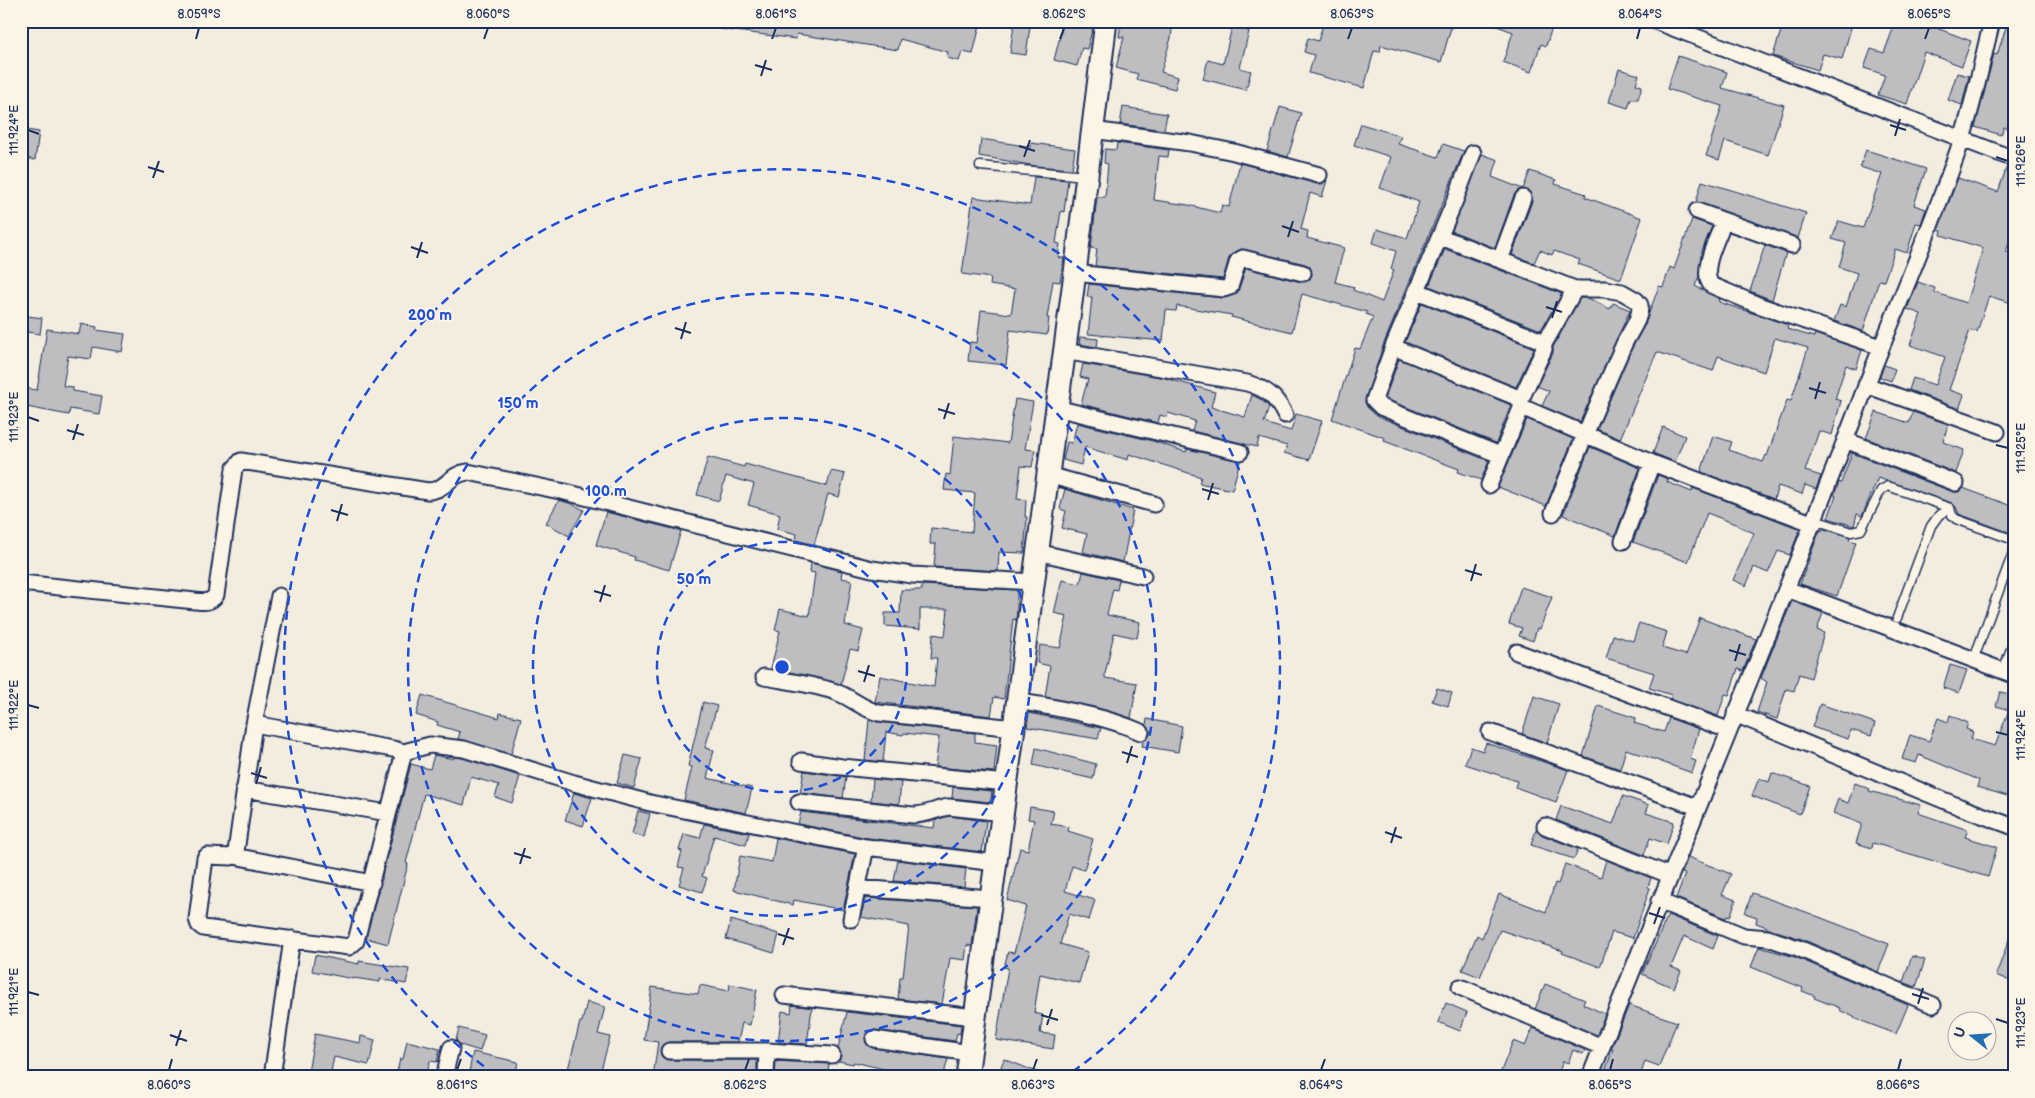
<svg xmlns="http://www.w3.org/2000/svg" width="2035" height="1098" font-family="'Balsamiq Sans',sans-serif">
  <rect width="100%" height="100%" fill="#f3ede0"/>
  <filter id="ink" filterUnits="userSpaceOnUse"><feTurbulence type="fractalNoise" baseFrequency=".02" numOctaves="2"/><feDisplacementMap in="SourceGraphic" scale="10" xChannelSelector="R" yChannelSelector="G"/><feConvolveMatrix kernelMatrix="1 2 1 2 8 2 1 2 1" color-interpolation-filters="sRGB"/></filter>
  <g filter="url(#ink)">
    <path fill="#bebec0" stroke="#1b2f5e" d="M720,21H809L827,24V21H981L973,54L962,52L959,61L947,58L948,52L900,39L898,50L797,34L796,39L720,29Z
      M1064,21H1072L1093,27L1087,49L1082,48L1077,66L1054,60Z
      M1121,21H1173L1171,38L1161,72L1178,77L1175,89L1136,79L1138,74L1116,68L1124,37H1119Z
      M1324,21H1453L1441,62L1381,45L1380,52L1374,51L1364,88L1309,73L1314,55L1304,52L1308,38L1318,41Z
      M1489,21H1554L1546,46L1541,44L1531,72L1503,62L1513,32L1489,23Z
      M1784,21H1853L1842,59L1823,54L1818,70L1773,56Z
      M1896,21H1918L1971,41L1962,66L1924,52L1907,104L1878,95L1885,75L1864,68L1871,49L1884,53Z
      M2008,21H2014V131L2004,127L2001,135L1975,127L1994,54L1997,55Z
      M1014,24L1030,26L1026,55L1010,53Z
      M1232,27L1249,31L1240,68L1251,71L1246,90L1203,79L1208,60L1223,64Z
      M1678,56L1727,72L1722,88L1784,105L1768,155L1725,141L1719,160L1706,156L1722,106L1667,89Z
      M1619,69L1639,75L1636,84L1642,86L1638,99H1631L1628,108L1609,102Z
      M1957,73L1969,76L1962,105L1948,100Z
      M1123,107L1167,114L1164,130L1120,124Z
      M1280,107L1301,113L1288,157L1267,151Z
      M1361,124L1401,136L1398,144L1438,157L1443,144L1464,151L1384,343L1365,402L1367,407L1377,416L1489,461L1481,480L1458,472L1459,469L1384,441L1385,438L1332,419L1355,348L1360,349L1373,317L1366,314L1367,312L1302,294L1292,332L1231,317L1232,315L1177,306L1176,311L1166,310L1163,341L1088,334L1092,297H1087L1089,284L1223,298L1237,293L1246,268L1301,282L1309,280L1312,275L1310,267L1305,264L1242,249L1233,253L1229,258L1223,279L1095,266L1097,249L1091,248L1097,197H1105L1108,164L1104,163L1105,149L1116,150L1117,143L1169,150L1168,157L1159,156L1154,200L1188,205L1220,213L1222,205L1229,207L1240,163L1317,184H1322L1327,180L1322,197L1310,193L1301,229L1308,231L1307,238L1344,248L1335,282L1354,287L1353,290L1382,302L1394,270L1391,269L1396,251L1373,243L1377,229L1407,238L1419,202L1380,188L1391,157L1354,145Z
      M21,129L39,132L35,160L21,157Z
      M981,139L1031,147V143L1075,149L1072,169L1036,166L979,156Z
      M1866,150L1926,169L1914,205L1926,209L1921,224L1916,223L1907,253L1895,249L1884,281L1879,280L1863,331L1834,321L1840,305L1846,307L1857,273L1839,267L1846,243L1832,239L1839,221L1863,228L1882,174L1860,167Z
      M1482,154L1498,160L1492,177L1523,189L1517,191L1514,195L1495,248L1452,231Z
      M2007,166L2014,168V228L2006,252L2014,253V304L1989,296L1977,332L1970,330L1949,390L1964,395L1959,409L1909,390L1913,378L1935,385L1945,357L1910,345L1921,314L1907,309L1918,282L1935,288L1934,292L1966,303L1983,248L1941,235L1942,231L1938,230L1958,178L1998,192Z
      M1530,171L1556,180L1555,184L1586,194L1585,197L1642,218L1621,279L1578,264L1580,260L1554,251L1552,255L1540,250L1534,263L1512,255L1532,201L1530,192L1523,189Z
      M1034,177L1068,180L1064,212L1061,211L1056,243L1060,244L1058,257L1064,258L1060,282L1053,281L1047,318H1049L1047,335L1010,330L1006,365L968,361L970,342L977,343L981,310L1011,314L1015,289L990,285L991,278L962,274L973,197L1030,205Z
      M1702,181L1806,213L1798,238L1696,202Z
      M1692,219L1712,226L1702,251L1699,276L1695,286L1720,299L1719,302L1788,325L1787,329L1814,337L1815,334L1862,350L1856,369L1846,365L1835,399L1841,401L1832,435L1819,431L1805,471L1821,476L1816,489L1805,485L1802,494L1778,486L1774,499L1701,472L1713,436L1732,442L1729,450L1763,462L1766,455L1767,456L1787,400L1791,401L1808,348L1775,338L1764,372L1718,356L1713,371L1657,352L1620,439L1597,429L1632,348L1645,324L1659,286L1663,287L1670,267L1674,269Z
      M1765,245L1786,253L1772,300L1750,291Z
      M1445,249L1562,294L1541,330L1429,286Z
      M1580,298H1588L1610,309L1613,303L1630,310L1580,422L1542,406L1549,391L1537,386L1553,353V347Z
      M1422,303L1534,348L1516,387L1405,342Z
      M21,315L42,318L40,334L21,331Z
      M81,324L97,327L96,330L125,334L122,352L93,347L91,359L68,356L63,386L73,387V391L102,396L99,414L70,409L69,415L21,406L23,388L37,390L47,329L79,334Z
      M1080,337L1098,339L1097,347L1079,344Z
      M1399,359L1511,405L1496,443L1386,399L1385,398Z
      M1083,364L1165,378L1215,392L1211,407L1245,417L1252,395L1260,399L1269,407L1264,423L1291,431L1296,414L1322,421L1309,460L1284,453L1287,446L1259,438L1257,447L1192,431L1195,421L1168,413L1167,417L1160,415L1158,423L1081,404L1088,379L1080,377Z
      M1884,365L1895,369L1891,381L1880,377Z
      M1015,399L1033,402L1025,449L1035,450L1032,467L1021,466L1017,499L1026,500L1025,517H1027L1024,553L999,552L998,571L934,567L936,544H930L931,528L972,532L975,493L944,490L946,474L950,475L954,436L1008,443Z
      M1876,412L1909,423L1913,412L1948,424L1943,442L1964,450L1956,473L1866,438Z
      M1527,419L1573,439L1546,506L1498,487Z
      M1077,423L1153,441L1186,452L1187,449L1240,461L1232,490L1199,483L1201,477L1129,454L1128,460L1085,447L1081,465L1063,460L1067,442L1072,443Z
      M1663,427L1685,436L1675,462L1653,453Z
      M1590,447L1640,468L1615,536L1563,515Z
      M1852,453L1953,492H1958L1963,488L2014,507V527L2011,533L1959,514L1956,507L1952,503L1878,478L1862,516L1857,514L1854,526L1828,518L1836,496L1834,495L1839,482L1841,483Z
      M708,457L744,467L745,464L827,486L831,471L845,474L839,497L828,494L814,545L796,540L797,534L777,529L780,514L748,505L754,484L726,476L719,501L697,495Z
      M1658,475L1668,479L1667,482L1692,492L1693,488L1800,529L1790,555L1778,551L1768,573L1754,567L1746,586L1733,580L1754,533L1738,526V525L1707,513L1688,562L1633,542Z
      M1065,489L1133,510L1123,562L1083,552L1087,534L1062,528L1066,511L1060,509Z
      M559,500L572,504L584,510L569,536L546,523Z
      M606,512L681,531L669,570L634,560L635,557L596,545Z
      M1824,529L1850,537L1849,540L1856,542L1837,596L1800,584L1819,532Z
      M811,563L842,571L841,578L852,580L845,625L863,630L858,651L850,649L841,684L771,668L780,631L775,630L780,609L809,616L815,573L810,572Z
      M1083,572L1119,580L1117,590L1113,589L1107,615L1140,622L1137,638L1114,633L1105,674V678L1137,683L1131,718L1098,708L1045,697L1050,666L1037,663L1040,645L1060,648L1067,616L1054,613L1062,580L1080,584Z
      M922,585L1017,590V609L1016,620L1013,619L1004,699L994,697L991,716L875,702L880,676L934,687L937,658H931L933,634L945,636L948,609H920V629L885,626V613H900L901,590H922Z
      M1521,587L1552,597L1540,629L1537,628L1533,641L1519,636L1522,628L1509,624Z
      M1792,601L1823,613L1817,630L1824,633L1811,678L1799,674L1794,691L1786,689L1777,719L1757,712L1767,682L1761,678Z
      M1700,618L1756,639L1743,671L1738,669L1729,695L1725,694L1718,716L1670,699L1672,695L1649,688L1654,673L1606,658L1613,635L1633,641L1639,623L1667,632L1662,648L1686,655Z
      M1950,665L1967,670L1959,693L1943,688Z
      M1437,688L1452,693L1448,706L1432,701Z
      M2000,692L2014,695V798L1977,787L1979,780L1919,755L1916,763L1902,759L1910,735L1929,741L1938,718L1948,722L1950,715L1968,723L1966,729L1973,732L1971,739L1995,746L2009,710L1996,706Z
      M422,695L499,718L500,713L521,718L511,754L458,739L460,732L437,725L438,722L416,715Z
      M1534,696L1559,704L1547,743L1522,734Z
      M703,702L717,706L705,748L714,750L707,778L752,788L746,813L684,800L692,767L688,766Z
      M1820,704L1875,723L1871,736L1851,730L1848,739L1812,727Z
      M1598,706L1636,718L1634,723L1664,732L1669,718L1699,729L1690,759L1696,761L1692,773L1626,749L1620,769L1583,756Z
      M1029,713L1101,728L1098,739L1027,727Z
      M1147,719L1182,726L1178,752L1142,746L1143,741L1150,735V730L1146,725Z
      M869,720L878,722L975,733V742L997,745L994,772L935,767L939,737L904,733L903,735L886,732L883,762L865,760Z
      M1486,743L1568,770L1556,802L1515,787L1517,781L1465,764L1471,747L1483,751Z
      M1036,748L1096,764L1093,779L1033,765Z
      M434,755L453,759L454,757L462,758L520,776L512,803L495,797L499,785L471,777L464,805L424,794L406,863L408,864L388,944L366,938L411,764L430,769Z
      M625,755L642,759L634,788L617,783Z
      M804,771L846,777L843,798L800,793Z
      M1772,773L1810,786L1800,814L1752,796L1759,778L1769,782Z
      M873,779L901,782L899,804L871,801Z
      M1855,783L1870,789L1869,791L1921,805L1918,813L1968,830L1965,837L1997,847L1988,877L1873,843L1872,848L1856,843L1862,824L1833,813L1838,799L1848,803Z
      M953,787L992,791L991,799L989,802L952,798Z
      M574,793L592,798L583,826L565,820Z
      M1623,796L1649,805L1646,813L1674,822L1667,844L1650,838L1644,855L1556,820L1561,806L1613,824Z
      M1030,807L1054,811L1051,824L1069,827L1068,831L1093,839L1084,870L1072,866L1065,891L1095,900L1089,920L1069,914L1060,944L1088,952L1079,983L1040,974L1034,1013L1043,1015L1040,1033L1055,1035L1053,1049L996,1040L1008,968L1004,967L1008,952L1014,953L1026,906L1007,900L1020,848L1028,850L1034,820L1028,819Z
      M638,811L650,814L644,837L632,834Z
      M801,812L934,828L935,820L949,816L986,821L982,852L868,838L798,824Z
      M704,824L749,833L746,845L714,836L702,876L707,878L702,892L679,885L684,868L678,867L682,851L679,850L684,834L700,838Z
      M1536,829L1542,835L1578,849L1574,859L1531,845Z
      M776,838L855,854L843,910L794,900L793,905L734,890L740,856L772,862Z
      M1688,857L1731,874L1722,895L1736,900L1730,917L1727,916L1726,918L1676,898L1685,874L1682,873Z
      M898,860L966,869L964,887L894,881Z
      M1606,860L1651,878L1648,887L1650,888L1633,938L1612,932L1600,967L1562,953L1563,951L1500,930L1480,977L1462,970L1477,935L1482,938L1499,894L1546,912L1555,883L1558,884L1565,864L1601,877Z
      M1752,893L1806,912L1889,944L1878,972L1802,939L1766,928L1767,927L1756,923L1757,917L1745,913Z
      M865,898L977,906L972,946L967,945L965,960L950,958L942,1004L898,999L900,977H903L909,926L861,917Z
      M1668,915L1718,936L1713,949L1684,936L1671,967L1681,971L1674,988L1642,974Z
      M731,920L779,934L774,953L726,939Z
      M2012,931H2014V971L2010,981L1996,975Z
      M1759,947L1795,957L1908,1005L1896,1034L1854,1018V1017L1839,1010L1840,1008L1814,998L1815,996L1802,991L1803,988L1751,967Z
      M315,955L359,964V961L409,969L406,984L380,979V982L354,978V979L312,971Z
      M1912,956L1925,960L1916,987L1903,982Z
      M730,984L757,990L750,1025L742,1023L738,1042H669L661,1047V1055L669,1060H757V1077H653L658,1042L644,1040L652,987L698,994L700,985L729,991Z
      M1545,984L1585,1000L1583,1004L1605,1014L1597,1035L1535,1009Z
      M587,1002L605,1007L598,1034L610,1037L599,1077H566L580,1022H582Z
      M1446,1003L1467,1012L1460,1031L1438,1022Z
      M792,1005L812,1008L807,1044L778,1042L782,1011L791,1013Z
      M1629,1005L1677,1022L1659,1066L1645,1061L1640,1077H1621L1605,1071L1613,1049H1611Z
      M847,1012L961,1025L960,1034L957,1033L955,1041L875,1030L870,1031L865,1037L866,1043L873,1048L948,1059L943,1077H909L910,1075L854,1062L853,1064L839,1061L841,1055L838,1048Z
      M459,1028L485,1035L480,1051L460,1045L456,1040Z
      M1533,1028L1585,1050L1583,1054L1573,1050L1568,1063L1563,1061L1557,1077H1515L1501,1071L1513,1041L1525,1046Z
      M315,1034L360,1043L361,1036L375,1040L369,1065L334,1057L330,1077H307Z
      M407,1041L440,1049L437,1062L430,1061L426,1077L397,1072L400,1059H403Z
      M473,1052L518,1062L515,1077H468Z
      M1004,1059L1047,1076V1077H1011L999,1072Z
      M776,1061L829,1064L827,1077H775Z"/>
    <g fill="none" stroke-linecap="round" stroke-linejoin="round">
      <g stroke="#1b2f5e" stroke-width="11">
        <path id="lane" d="M980,166L1085,176
          M1815,520L1851,532L1861,530L1881,490L1888,486L1950,508L1952,515L1956,519L2014,540
          M1897,618L1931,526L1939,515L1950,508
          M1977,650L2014,550
          M2006,662L2014,641"/>
      </g>
      <g stroke="#1b2f5e" stroke-width="19">
        <path id="street" d="M1655,21L2014,159
          M1092,130L1190,143L1234,152L1319,175
          M1473,153L1456,198L1393,347L1374,400L1381,407L1500,455
          M1697,211L1792,245
          M1724,221C1718,237 1700,270 1711,285L1758,305L1881,347
          M1441,237L1575,289H1605L1622,292L1636,300L1640,305C1641,319 1630,331 1624,344C1599,400 1576,456 1553,513
          M1500,260L1523,198
          M1075,273L1224,289L1230,287L1238,261L1243,258L1303,273
          M1417,291L1542,341L1544,349L1521,399L1520,402L1524,408L1652,463L1814,524
          M1544,344L1575,289
          M1393,347L1521,399
          M1064,351L1247,383C1267,389 1276,397 1285,415
          M1866,385L1997,432
          M1056,408L1240,452
          M1845,440L1956,483
          M1048,475L1154,504
          M1489,485L1522,406
          M1623,541L1652,463
          M1037,552L1143,576
          M21,583L195,601C204,602 210,603 216,595L234,469L241,461L428,491C447,490 449,474 468,472L565,492L872,569L912,575L1034,582
          M1787,589L2014,675
          M1517,652L1728,730
          M764,677C787,681 812,684 833,691C850,696 862,709 879,713L1014,728
          M1018,701C1059,709 1102,715 1141,732
          M1735,714L1960,807L2014,827
          M254,724L393,749L404,752L356,941L349,947L203,928L199,925L197,919L205,858L207,856L231,857L236,852L254,724L279,596
          M1490,732L1697,807
          M404,752L430,745L464,749L574,783L650,803L866,847L996,863
          M801,761L842,767L1007,783
          M244,789L388,813
          M799,802L913,815C928,815 935,809 949,807L1003,813
          M1545,826L1669,875
          M234,856L372,883
          M858,888L991,898
          M1659,901L1744,936L1768,938L1798,948L1933,1005
          M851,919L866,847
          M1460,987L1602,1047
          M784,995L975,1017
          M874,1039L970,1053
          M669,1051H767L832,1055
          M272,1077L292,939
          M444,1077L451,1048
          M766,1077L767,1051
          M1590,1077C1679,851 1773,628 1860,402C1893,315 1931,230 1961,142C1974,103 1982,61 1992,21"/>
      </g>
      <g stroke="#1b2f5e" stroke-width="25">
        <path id="secondary" d="M967,1077L1075,273L1106,21"/>
      </g>
      <use href="#lane" stroke="#fcf5e5" stroke-width="8"/>
      <use href="#street" stroke="#fcf5e5" stroke-width="15"/>
      <use href="#secondary" stroke="#fcf5e5" stroke-width="21"/>
    </g>
  </g>
  <path fill="none" stroke="#1b2f5e" stroke-width="2" d="M196,39L199,28M484,39L488,28M772,39L776,28M1060,39L1064,28M1348,39L1352,28M1637,39L1640,28M1925,39L1929,28M755,65L772,70M761,76L766,60M1890,125L1906,130M28,130L39,134M1895,136L1900,119M1019,146L1035,151M1024,157L1030,140M1996,157L2008,161M148,167L164,172M153,178L159,161M1282,226L1299,232M1288,237L1293,221M411,247L428,253M417,258L422,242M1546,307L1562,312M1552,318L1557,301M675,328L691,333M681,339L686,322M1809,388L1826,393M1815,399L1820,382M938,409L955,414M28,417L39,421M944,419L949,403M67,430L84,435M73,440L78,424M1996,445L2008,448M1202,489L1219,494M1208,500L1213,483M331,510L348,515M337,521L342,504M1465,570L1482,575M1471,581L1476,564M594,591L611,596M600,602L605,585M1729,650L1746,655M1735,661L1740,644M858,671L875,676M864,682L869,665M28,705L39,708M1996,732L2008,735M1122,752L1138,757M1127,763L1132,746M251,773L267,778M256,784L261,767M1385,832L1402,838M1391,843L1396,827M514,853L531,858M520,864L525,848M1649,913L1665,918M1654,924L1660,907M778,934L794,939M783,945L789,928M28,992L39,995M1912,994L1929,999M1918,1004L1923,988M1041,1015L1058,1020M1996,1019L2008,1023M1047,1025L1052,1009M170,1035L187,1041M176,1046L181,1030M169,1070L172,1059M457,1070L461,1059M745,1070L749,1059M1033,1070L1037,1059M1321,1070L1325,1059M1610,1070L1613,1059M1898,1070L1901,1059"/>
  <g fill="none" stroke="#1d4ed8" stroke-width="2.5" stroke-dasharray="9 6">
    <circle cx="782" cy="667" r="125"/>
    <circle cx="782" cy="667" r="249"/>
    <circle cx="782" cy="667" r="374"/>
    <path d="M496 1075A498 498 0 1 1 1068 1075"/>
  </g>
  <circle cx="782" cy="667" r="8" fill="#1d4ed8" stroke="#fcf5e5" stroke-width="2.5"/>
  <g font-size="15" text-anchor="middle" font-weight="bold" fill="#1d4ed8" stroke="#fcf5e5" stroke-width="4" stroke-linejoin="round" paint-order="stroke">
    <text x="430" y="320">200 m</text>
    <text x="518" y="408">150 m</text>
    <text x="606" y="496">100 m</text>
    <text x="694" y="584">50 m</text>
  </g>
  <rect width="2035" height="1098" fill="none" stroke="#fcf5e5" stroke-width="55"/>
  <g transform="translate(1972 1036) rotate(287)"><circle r="24" fill="#fcf5e5" stroke="#a2a6af"/>
  <path d="M0-4L9 19L0 12L-9 19Z" fill="#1f6fb2"/>
  <text y="-8" font-size="14" font-weight="bold" text-anchor="middle" fill="#1b2f5e">U</text>
  </g>
  <rect x="28" y="28" width="1980" height="1042" fill="none" stroke="#1b2f5e" stroke-width="2"/>
  <g font-size="12" text-anchor="middle" fill="#1b2f5e">
    <text x="199" y="18">8.059°S</text>
    <text x="488" y="18">8.060°S</text>
    <text x="776" y="18">8.061°S</text>
    <text x="1064" y="18">8.062°S</text>
    <text x="1352" y="18">8.063°S</text>
    <text x="1640" y="18">8.064°S</text>
    <text x="1929" y="18">8.065°S</text>
    <text transform="translate(14 130) rotate(-90)" y="4">111.924°E</text>
    <text transform="translate(2021 161) rotate(-90)" y="4">111.926°E</text>
    <text transform="translate(14 417) rotate(-90)" y="4">111.923°E</text>
    <text transform="translate(2021 448) rotate(-90)" y="4">111.925°E</text>
    <text transform="translate(14 705) rotate(-90)" y="4">111.922°E</text>
    <text transform="translate(2021 735) rotate(-90)" y="4">111.924°E</text>
    <text transform="translate(14 992) rotate(-90)" y="4">111.921°E</text>
    <text transform="translate(2021 1023) rotate(-90)" y="4">111.923°E</text>
    <text x="169" y="1089">8.060°S</text>
    <text x="457" y="1089">8.061°S</text>
    <text x="745" y="1089">8.062°S</text>
    <text x="1033" y="1089">8.063°S</text>
    <text x="1321" y="1089">8.064°S</text>
    <text x="1610" y="1089">8.065°S</text>
    <text x="1898" y="1089">8.066°S</text>
  </g>
</svg>
